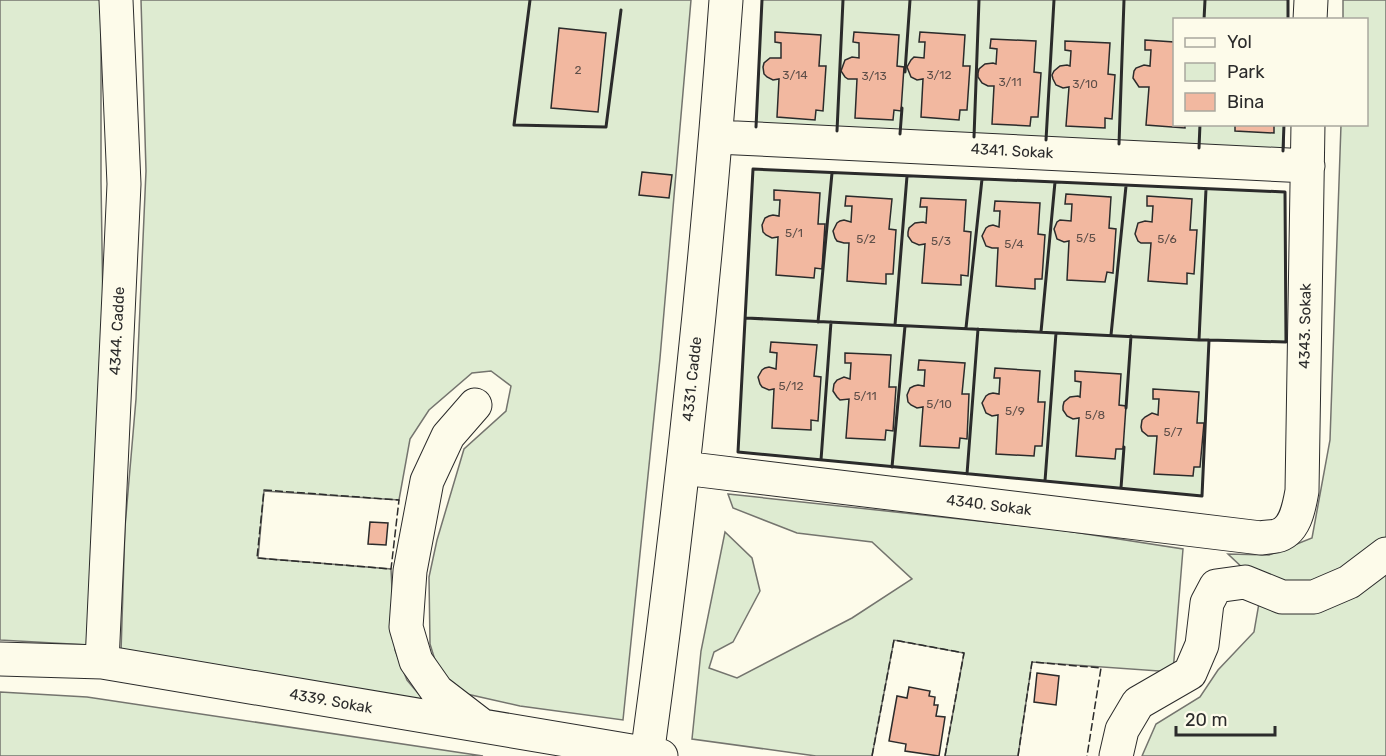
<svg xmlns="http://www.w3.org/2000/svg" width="1386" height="756" font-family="Rubik,sans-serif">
  <rect width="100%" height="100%" fill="#fdfbea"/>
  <path fill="#deebd1" stroke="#74746e" stroke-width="1.5" d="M0,0H101V181L104,374L89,645L0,640Z
    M141,0H691L660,358L623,720L520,706L458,692L439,673L430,644L429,577L437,540L464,449L506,411L511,386L491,371L472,373L429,410L410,439L399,500L264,491L258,558L391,569L395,650L407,680L427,704L121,652L125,527L136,399L146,171Z
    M762,0H1288V19L1174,20V124L1284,125V151L756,127Z
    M1343,0H1386V540L1367,556L1300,590L1245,570L1228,554L1269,555L1312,538L1330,440L1341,125L1366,124V20L1343,19Z
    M753,169L1285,192L1286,342L1209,340L1202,496L738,452Z
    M728,494L1054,529L1183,549L1173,672L1032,662L1018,756H945L964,653L894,640L872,756H816L692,739L701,651L725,532L752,558L760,591L733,642L714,652L709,668L737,678L852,618L912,579L872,542L797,533L733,508Z
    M1386,565V756H1142L1156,724L1200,697L1218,670L1254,632L1259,603Z
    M0,692L87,697L483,756H0Z"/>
  <path fill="#f2b8a0" stroke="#2b2b2b" stroke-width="1.5" d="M559,28L606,33L598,112L551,108Z
    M775,32L821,35L819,66H826L823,111L816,110L815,120L777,117L779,79L773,80L767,77L764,74L763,67L764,63L770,58H781V43L775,42Z
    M854,32L899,35L897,66L904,67L901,111L894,110L893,120L855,118L857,79H848L845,77L841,71L845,60L852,57L859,58V43L853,42Z
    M920,32L965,35L963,66H970L967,110H960L959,120L921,117L923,79L917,80L911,77L907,67L911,60L914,57L924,58L925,42H919Z
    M991,39L1036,41L1034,72L1041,73L1038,117H1031L1030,126L992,124L994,86H988L982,83L978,77V73L979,69L985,64L993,63L996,64L997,49L990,48Z
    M1145,40L1174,42V124H1185V128L1146,125L1149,87H1139L1133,78L1134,71L1136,68L1144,65L1150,66L1151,50H1145Z
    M1065,41L1110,43L1108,74L1115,75L1112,119L1105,118V128L1066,126L1069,87L1063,88L1056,85L1053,79L1052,75L1054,71L1060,66L1067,65L1070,66L1071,51L1065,50Z
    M1235,124H1274V133L1235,131Z
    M642,172L672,175L669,198L639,195Z
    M774,190L820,193L818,224H825L822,269L815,268L814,278L776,275L778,237L772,238L766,235L763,232L762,225L765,218L769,216L773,215L779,216L780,200H774Z
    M1066,194L1111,197L1109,228L1116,229L1113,273L1107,272L1105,282L1067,280L1069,241L1064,242L1057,239L1054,229L1057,222L1060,220L1071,221L1072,204H1065Z
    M846,196L892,199L889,229L896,230L893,274H886V284L847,281L849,243H844L837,241L835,238L833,231L837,223L840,221L844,220L851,222L852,206H845Z
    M1147,196L1192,199L1190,230H1197L1194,274L1187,273V284L1148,281L1151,243H1141L1138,241L1135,234L1138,223L1145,221L1152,222L1153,206H1147Z
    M921,198L966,200L964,231L971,232L968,276L961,275V285L922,283L925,244L919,245L912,242L908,236V232L909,228L915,223L923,222L926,223L927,207H920Z
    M995,201L1040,203L1038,234L1045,235L1042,279H1035V289L996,286L998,248H992L986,246L982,236L986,228L989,226L993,225L999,227L1000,211H994Z
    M771,342L817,345L814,376L821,377L818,421L811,420V430L772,428L774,389L769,390L762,387L760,384L758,377L762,370L765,368L769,367L776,369L777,353L770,352Z
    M845,353L891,355L889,387H896L893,431L886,430L885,440L846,438L849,399L840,400L837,397L833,391L834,384L837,380L844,377L850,379L851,363H845Z
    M919,360L965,363L962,394H969L967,439L960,438L959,448L920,446L923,407L917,408L911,405L908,402L907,395L910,388L914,386L918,385L924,386L925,370H918Z
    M995,368L1040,371L1038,402H1045L1042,446H1035L1034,456L996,454L998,415L992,416L986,413L982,403L986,396L989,394L993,393L999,394L1000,378H994Z
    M1075,371L1121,374L1119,405L1126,406L1123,449H1116L1115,459L1076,456L1079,418L1073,419L1067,416L1063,410V406L1064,402L1070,397L1078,396L1080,397L1081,382L1075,381Z
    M1153,389L1199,392L1197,423H1204L1200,467H1194L1193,476L1154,474L1157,436H1148L1142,431L1141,427L1142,420L1145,417L1152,413L1158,415L1159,399H1153Z
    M370,522L388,523L386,545L368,544Z
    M1037,673L1059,676L1056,705L1034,702Z
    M909,687L930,691L929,696L935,697L934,705H938L936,716L945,717L939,756L905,751L906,744L889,741L897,696L907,698Z"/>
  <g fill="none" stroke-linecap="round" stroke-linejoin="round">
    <g stroke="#2b2b2b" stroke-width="35">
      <path id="minor" d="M1310,20L1311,0
        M716,137L1308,166
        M475,405L448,436L427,481L410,571L406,627L416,661L437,691L480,724
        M683,468L1261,538C1266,537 1272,537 1276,536C1295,532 1299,508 1302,491L1308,124
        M0,659L102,662L661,756
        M102,662L124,184L116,0
        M647,756C681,505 708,253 726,0
        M1116,756L1122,730L1138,703L1190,673L1202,645L1207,603L1216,586L1245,582L1282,597H1314L1349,582L1386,554"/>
    </g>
    <use href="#minor" stroke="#fdfbea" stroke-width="33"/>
    <path stroke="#2b2b2b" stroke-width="1.5" stroke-dasharray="8 3" stroke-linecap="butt" d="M264,490L399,500L391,569L257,558Z
      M872,756L894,640L964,653L945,756
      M1018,756L1032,662L1101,668L1087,756"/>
    <path stroke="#2b2b2b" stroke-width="3" d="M530,0L514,125L606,127L621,10
      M1204,20L1205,0
      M1288,20V0
      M905,72L910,0
      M756,127L762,0
      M837,131L843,0
      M900,134L902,108
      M974,137L979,0
      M1046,140L1054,0
      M1119,144L1124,0
      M1199,148L1200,124
      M1283,151L1284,124
      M746,318L1199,340H1209L1286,342L1285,192L753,169L738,452L1202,496L1209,340
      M818,322L832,173
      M895,325L907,176
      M966,328L982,179
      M1041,332L1055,182
      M1111,335L1126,186
      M1199,340L1206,189
      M1126,408L1131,336
      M821,460L831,322
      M892,467L905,326
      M967,474L978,329
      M1045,481L1056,333
      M1121,488L1124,447"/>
  </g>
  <g text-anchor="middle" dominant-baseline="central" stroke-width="4.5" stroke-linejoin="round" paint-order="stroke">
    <g font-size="12" fill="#5d4e48">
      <text x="578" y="70">2</text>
      <text x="795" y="75">3/14</text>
      <text x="939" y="75">3/12</text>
      <text x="874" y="76">3/13</text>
      <text x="1010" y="82">3/11</text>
      <text x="1085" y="84">3/10</text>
      <text x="794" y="233">5/1</text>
      <text x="1086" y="238">5/5</text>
      <text x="866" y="239">5/2</text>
      <text x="1167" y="239">5/6</text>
      <text x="941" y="241">5/3</text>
      <text x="1014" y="244">5/4</text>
      <text x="791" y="386">5/12</text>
      <text x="865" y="396">5/11</text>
      <text x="939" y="404">5/10</text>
      <text x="1015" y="411">5/9</text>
      <text x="1095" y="415">5/8</text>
      <text x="1173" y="432">5/7</text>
    </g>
    <g font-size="15" fill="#2b2b2b" stroke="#fdfbea">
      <text transform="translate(1012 151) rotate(3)">4341. Sokak</text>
      <text transform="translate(1305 326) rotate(-89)">4343. Sokak</text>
      <text transform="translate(117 331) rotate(-87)">4344. Cadde</text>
      <text transform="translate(692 379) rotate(-84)">4331. Cadde</text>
      <text transform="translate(989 505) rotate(7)">4340. Sokak</text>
      <text transform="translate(331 701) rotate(10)">4339. Sokak</text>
    </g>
  </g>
  <rect x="1173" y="18" width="195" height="108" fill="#fdfbea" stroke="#a9a89e" stroke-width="1.5"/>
  <rect x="1185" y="38" width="30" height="9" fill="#fdfbea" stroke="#a9a89e" stroke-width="1.5"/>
  <text x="1227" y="48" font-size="18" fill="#2b2b2b">Yol</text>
  <rect x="1185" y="63" width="30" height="18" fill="#deebd1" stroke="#a9a89e" stroke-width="1.5"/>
  <text x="1227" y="78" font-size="18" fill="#2b2b2b">Park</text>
  <rect x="1185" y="93" width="30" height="18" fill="#f2b8a0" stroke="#a9a89e" stroke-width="1.5"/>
  <text x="1227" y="108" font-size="18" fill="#2b2b2b">Bina</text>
  <path d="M1176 726v9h99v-9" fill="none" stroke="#2b2b2b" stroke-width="3"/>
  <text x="1185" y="726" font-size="18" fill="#2b2b2b" stroke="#fdfbea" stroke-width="4.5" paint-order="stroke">20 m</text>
</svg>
